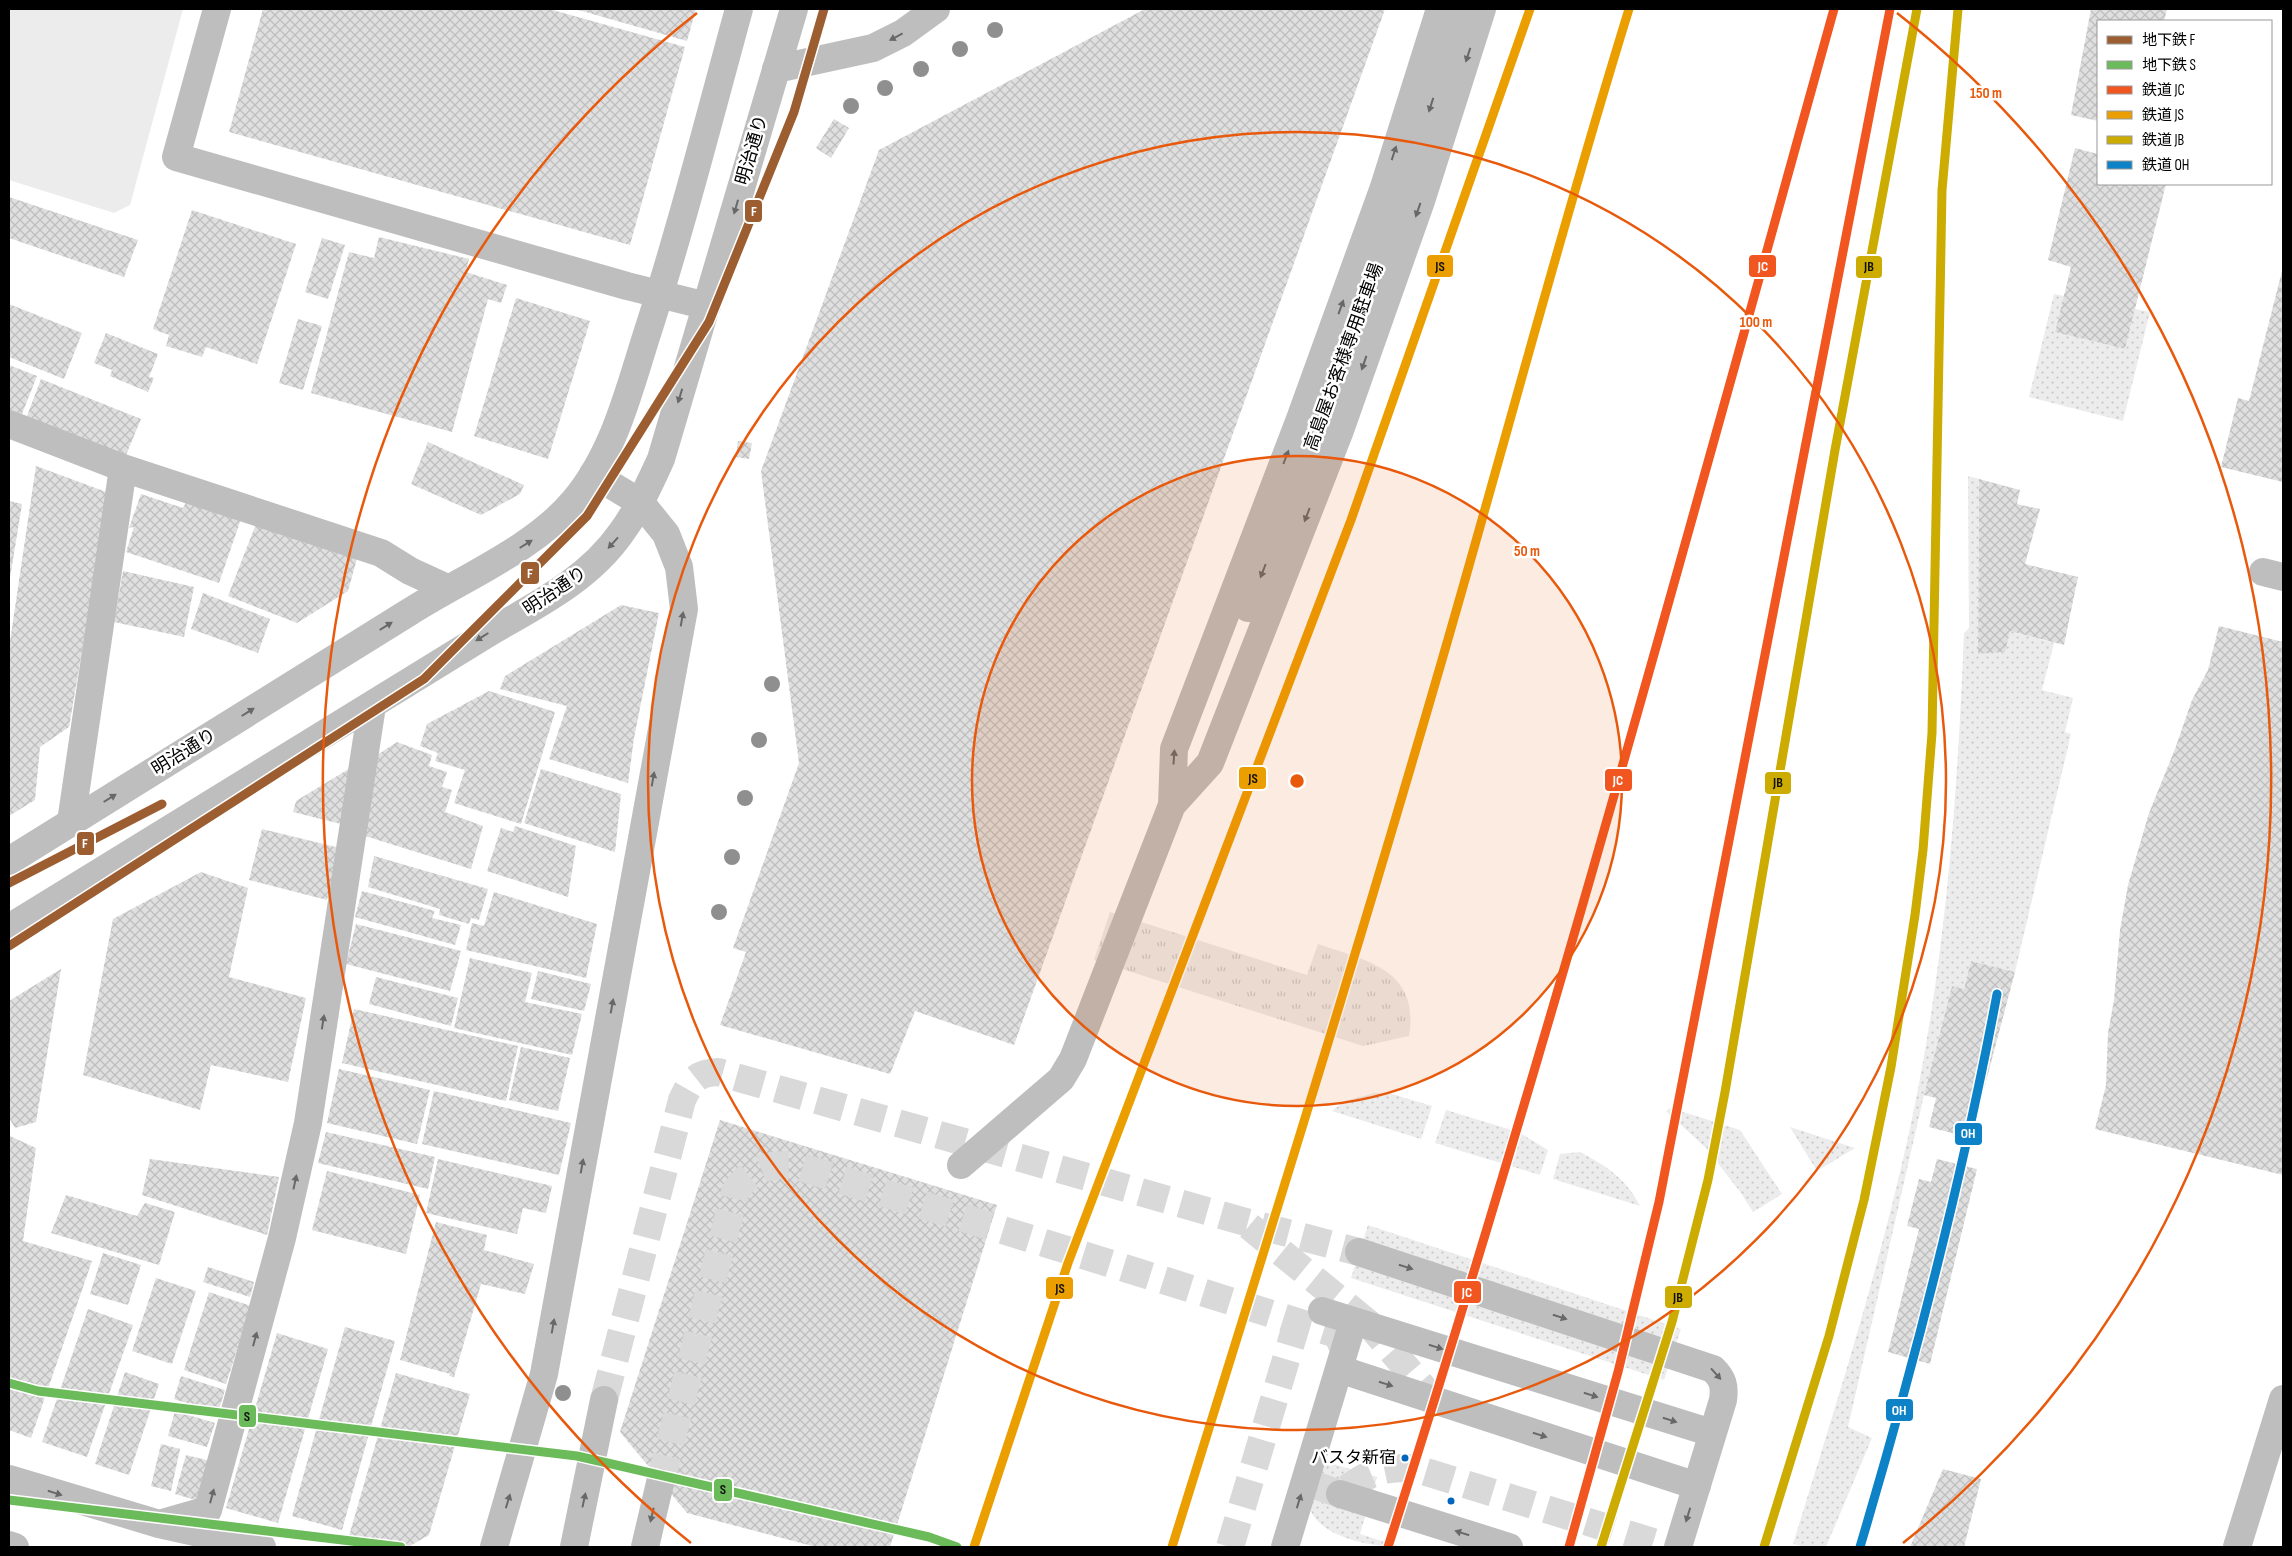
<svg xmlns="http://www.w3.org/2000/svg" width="2292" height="1556" font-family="'Sofia Sans Condensed','Noto Sans JP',sans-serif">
  <defs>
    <pattern id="grass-dots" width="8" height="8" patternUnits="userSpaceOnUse" patternTransform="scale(1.25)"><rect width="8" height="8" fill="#ececec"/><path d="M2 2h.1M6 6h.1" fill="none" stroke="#c9c9c9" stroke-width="1.8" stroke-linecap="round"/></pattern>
    <pattern id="park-tufts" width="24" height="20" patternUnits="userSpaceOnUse" patternTransform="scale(1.25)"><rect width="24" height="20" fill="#ececec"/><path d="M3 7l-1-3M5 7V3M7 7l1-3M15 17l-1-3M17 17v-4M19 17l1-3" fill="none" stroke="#c9c9c9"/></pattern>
    <pattern id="building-cross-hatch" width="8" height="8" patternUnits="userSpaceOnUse" patternTransform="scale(1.25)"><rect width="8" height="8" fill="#dfdfdf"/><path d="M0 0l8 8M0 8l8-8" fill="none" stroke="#bebebe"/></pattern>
  </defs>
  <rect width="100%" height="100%" fill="#fff"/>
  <path fill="url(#grass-dots)" d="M2054,294L2064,296L2055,332L2125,349L2135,309L2150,312L2123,421L2029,397Z
    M1968,476L1979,479L1978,654L2004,652L2010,631L2054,643L2042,690L2073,698L2065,732L2071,734L2015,972L1971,961L1964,989L1952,986L1924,1095L1848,1427L1872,1438L1826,1547H1805L1793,1544C1839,1394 1888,1243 1918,1089C1947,939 1958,785 1964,633L1969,628Z
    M1375,1093L1392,1094L1432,1106L1421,1139L1332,1111L1345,1101Z
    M1671,1108L1740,1130L1782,1194L1753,1212L1741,1193L1706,1148L1666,1111Z
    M1446,1110L1518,1132L1548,1150L1540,1175L1435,1143Z
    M1790,1127L1855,1148L1817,1171Z
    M1580,1152C1606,1166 1626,1178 1640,1206L1553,1179L1560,1154Z
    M1368,1225L1681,1329L1664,1380L1351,1278Z
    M1320,1460L1377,1477L1360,1534L1401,1547C1373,1547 1318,1538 1309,1506Z"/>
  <path fill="url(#park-tufts)" d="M1110,912L1307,975L1318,944C1367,961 1420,969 1409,1036L1363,1046L1094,960Z"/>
  <path fill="#ececec" d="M9,9H183L130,205L114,213L9,180Z"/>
  <path fill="url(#building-cross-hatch)" d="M263,9H549L685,47L630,245L229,132Z
    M575,9H696L687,41Z
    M1145,9H1385L1014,1045L915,1011L890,1074L720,1025L746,952L733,948L799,763L761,471L879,150Z
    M2091,9H2167L2164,21H2098V121L2071,115Z
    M834,119L849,128L831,158L816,148Z
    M2075,148L2098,154V184H2166L2125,349L2055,332L2071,267L2048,260Z
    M9,197L138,240L124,277L9,238Z
    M192,210L296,244L257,364L206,347L202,357L166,346L169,335L153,329Z
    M379,237L469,259L466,272L507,285L501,303L488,299L452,432L311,393L349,252L374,258Z
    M322,238L345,245L328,299L305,292Z
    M2283,267V482L2221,467L2238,398L2249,401Z
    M516,298L590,321L548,459L474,436Z
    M9,304L82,333L64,379L9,357Z
    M298,319L322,326L303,390L279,383Z
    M106,333L158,354L149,377L154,378L148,392L110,376L112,370L94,363Z
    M9,365L37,376L20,419L9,414Z
    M41,379L141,419L124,460L25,421Z
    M738,441L752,443L749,459L736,457Z
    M428,442L524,485L520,494L481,515L411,484Z
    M36,466L109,493L69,727L40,747L35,800L9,816V648Z
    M1979,479L2020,490L2017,504L2040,509L2025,564L2078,577L2064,645L2010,631L2005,652L1978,654Z
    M141,494L183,508L188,499L241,519L219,583L126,552L134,527L129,528Z
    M9,501L22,504L10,578H9Z
    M256,524L358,555L348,591L297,623L228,596Z
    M123,571L194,587L184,637L114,622Z
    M203,593L270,619L258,653L191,629Z
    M621,605L659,613L634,738L628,783L549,759L567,706L500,689L505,676Z
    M2219,626L2283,642V1175L2095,1129L2106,1085L2108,1033L2114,1000L2120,930L2128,885L2149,813L2175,749L2192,700L2208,670Z
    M489,691L555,712L521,824L454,803L465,770L435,761L438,753L420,746L427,724Z
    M397,742L432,755L429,766L447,772L442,787L452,790L445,812L483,826L471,869L365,836L377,755Z
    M360,762L345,825L293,812L296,801Z
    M541,769L621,794L615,852L524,823Z
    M515,826L576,846L568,897L487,871L501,828L513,832Z
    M262,829L340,848L327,900L249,880Z
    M374,856L488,889L479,920L471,918L469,924L439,915L440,909L368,887Z
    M201,872L248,888L229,977L306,998L288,1082L211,1065L200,1110L83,1075L113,919Z
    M362,891L435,911L432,918L461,925L455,945L355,917Z
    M494,892L597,924L586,978L466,950L472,923L484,926Z
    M356,924L461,951L450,991L346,964Z
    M470,958L532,973L525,1002L582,1014L572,1055L454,1028Z
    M1971,961L2015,972L1971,1138L1929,1127L1936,1098L1924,1095L1952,986L1964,989Z
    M61,969L36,1122L15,1128L9,1118V1001Z
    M538,971L591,984L584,1011L531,999Z
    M376,977L458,998L451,1026L369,1004Z
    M354,1009L518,1046L506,1101L342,1063Z
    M521,1047L570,1058L558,1111L509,1100Z
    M339,1069L430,1090L417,1144L327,1123Z
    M434,1091L571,1123L559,1175L422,1144Z
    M720,1120L997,1205L890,1547H816L687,1513L620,1432Z
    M326,1132L435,1157L428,1189L318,1163Z
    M10,1136L36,1148L23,1241L92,1261L31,1438L9,1430Z
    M150,1159L279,1177L267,1235L142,1195Z
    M438,1159L552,1186L546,1213L523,1208L517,1234L426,1213Z
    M1937,1159L1977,1169L1930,1364L1888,1352L1919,1229L1907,1226L1919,1179L1931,1182Z
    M327,1171L420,1195L406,1254L312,1230Z
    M66,1195L137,1216L145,1203L175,1212L159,1265L51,1233Z
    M436,1222L487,1235L484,1250L534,1264L525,1294L481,1284L454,1377L449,1376L450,1374L400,1360Z
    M103,1253L141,1265L128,1305L90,1294Z
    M208,1267L254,1282L250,1297L203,1282Z
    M156,1278L196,1291L172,1364L132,1351Z
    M209,1292L251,1306L226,1384L184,1370Z
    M88,1309L133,1325L87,1457L42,1442Z
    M345,1327L395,1341L342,1530L292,1516Z
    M277,1333L328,1349L278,1523L226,1508Z
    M125,1372L159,1384L129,1475L95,1464Z
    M396,1373L470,1394L429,1535L408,1547H388L349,1536Z
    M181,1376L225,1390L218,1413L174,1399Z
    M175,1411L215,1423L207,1447L168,1436Z
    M161,1444L180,1449L171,1491L151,1486Z
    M186,1455L210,1461L199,1501L175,1494Z
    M1943,1469L1981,1479L1964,1547H1910Z"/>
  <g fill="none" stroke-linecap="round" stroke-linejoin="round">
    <path stroke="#d9d9d9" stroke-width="28" stroke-dasharray="28 14" stroke-linecap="butt" d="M1249,1226L1368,1323L1374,1325
      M1365,1327L1368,1323L1439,1406L1443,1407
      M604,1400L682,1100C691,1081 696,1073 718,1072L1242,1221L1359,1252
      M660,1483L735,1192C751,1169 766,1164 794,1165L1336,1334C1344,1346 1346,1354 1342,1368
      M1309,1483L1340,1494C1366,1474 1379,1467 1413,1468L1669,1547
      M1230,1547L1302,1306"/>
    <path stroke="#bebebe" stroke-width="28" d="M217,9L176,157L627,286L707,306
      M776,69L873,48L903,33L936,9
      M9,424L123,468L381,553L410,571L447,588
      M2263,572L2283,577
      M1248,608L1320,425L1402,194L1462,9
      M1172,805L1210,763L1339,433L1421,201L1482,9
      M71,822L123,468
      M961,1165L1061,1079L1073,1059L1172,805L1174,749L1300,419L1384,187L1440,9
      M1359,1252L1713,1369C1723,1379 1725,1386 1723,1400L1678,1547
      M1322,1311L1712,1433
      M1339,1369L1697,1486
      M9,1479L159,1524L262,1547
      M1340,1494L1509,1547
      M159,1524L208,1510L282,1238L308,1123L372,706
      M494,1547L544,1374L684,609L679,567L666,534L641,503L593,474
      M574,1547L604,1400
      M645,1547L660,1483
      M1285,1547L1353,1322
      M2237,1547L2283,1399"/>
    <path stroke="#bebebe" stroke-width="28" d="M9,861C143,777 277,694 411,611C463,578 535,548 574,501C613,455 628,394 646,337C681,229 709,119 739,9
      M9,928L490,632C537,605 589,579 621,533C638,510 649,485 661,459L794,9"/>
    <path stroke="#bebebe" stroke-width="28" d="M9,1545L15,1547"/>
    <g stroke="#fff" stroke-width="12">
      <path id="rail-1" d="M1388,1547C1551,1038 1691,523 1834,9
        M1569,1547L1618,1372L1659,1202L1890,9"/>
    </g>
    <g stroke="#fff" stroke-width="12">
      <path id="rail-2" d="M974,1547L1068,1263L1351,520L1530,9
        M1172,1547C1264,1252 1356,957 1442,660C1505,443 1562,225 1629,9"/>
    </g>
    <g stroke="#fff" stroke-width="12">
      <path id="rail-3" d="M1601,1547L1672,1322L1708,1180L1725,1092L1835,450L1917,9
        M1764,1547L1829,1336L1864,1200L1891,1067L1915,915L1923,850L1932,733L1942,190L1958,9"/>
    </g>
    <g stroke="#fff" stroke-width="12">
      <path id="rail-4" d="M1860,1547C1914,1365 1962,1181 1997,994"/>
    </g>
    <use href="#rail-1" stroke="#f15620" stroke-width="9"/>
    <use href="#rail-2" stroke="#eb9e00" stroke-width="9"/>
    <use href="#rail-3" stroke="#ccac00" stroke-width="9"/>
    <use href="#rail-4" stroke="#0d82c7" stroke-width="9"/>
    <g stroke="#fff" stroke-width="12">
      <path id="metro-1" d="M9,883L162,804
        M9,946L424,679L587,516L709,322L794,112L824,9"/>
    </g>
    <g stroke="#fff" stroke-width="12">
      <path id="metro-2" d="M9,1383L38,1391L577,1456L929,1537L957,1547
        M9,1500L401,1547"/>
    </g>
    <use href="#metro-1" stroke="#9c5e31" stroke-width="9"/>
    <use href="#metro-2" stroke="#6cbb5a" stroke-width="9"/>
  </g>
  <g fill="#8f8f8f">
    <circle cx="995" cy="30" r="8"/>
    <circle cx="960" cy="49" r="8"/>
    <circle cx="921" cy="69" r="8"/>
    <circle cx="885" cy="88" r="8"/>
    <circle cx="851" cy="106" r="8"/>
    <circle cx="772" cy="684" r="8"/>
    <circle cx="759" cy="740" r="8"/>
    <circle cx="745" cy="798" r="8"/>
    <circle cx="732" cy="857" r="8"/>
    <circle cx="719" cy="912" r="8"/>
    <circle cx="563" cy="1393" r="8"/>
  </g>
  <defs><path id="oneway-solid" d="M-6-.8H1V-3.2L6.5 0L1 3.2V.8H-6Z" transform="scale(1.25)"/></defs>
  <g fill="#686868">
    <use href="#oneway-solid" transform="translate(896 37) rotate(152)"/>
    <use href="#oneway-solid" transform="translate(1468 55) rotate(108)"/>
    <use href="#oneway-solid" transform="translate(1431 105) rotate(108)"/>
    <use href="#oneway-solid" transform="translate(1394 153) rotate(-72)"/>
    <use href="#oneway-solid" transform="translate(736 207) rotate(106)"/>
    <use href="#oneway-solid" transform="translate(1418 210) rotate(109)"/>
    <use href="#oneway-solid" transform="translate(1341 307) rotate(-70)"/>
    <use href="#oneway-solid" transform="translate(1364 363) rotate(109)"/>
    <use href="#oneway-solid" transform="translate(680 396) rotate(107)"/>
    <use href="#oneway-solid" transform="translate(1286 457) rotate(-69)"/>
    <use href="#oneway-solid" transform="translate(1307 515) rotate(111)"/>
    <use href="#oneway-solid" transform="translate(613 543) rotate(132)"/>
    <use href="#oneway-solid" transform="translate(526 544) rotate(-32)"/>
    <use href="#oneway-solid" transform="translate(1263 571) rotate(111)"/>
    <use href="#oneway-solid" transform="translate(682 619) rotate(-80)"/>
    <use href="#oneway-solid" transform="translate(386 626) rotate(-32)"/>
    <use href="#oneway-solid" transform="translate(482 637) rotate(148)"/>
    <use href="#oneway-solid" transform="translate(248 712) rotate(-32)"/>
    <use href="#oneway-solid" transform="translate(1174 757) rotate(-86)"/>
    <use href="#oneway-solid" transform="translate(653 779) rotate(-80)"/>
    <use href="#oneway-solid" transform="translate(110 798) rotate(-32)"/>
    <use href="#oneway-solid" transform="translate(612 1006) rotate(-80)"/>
    <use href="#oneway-solid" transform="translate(323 1022) rotate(-81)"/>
    <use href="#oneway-solid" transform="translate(582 1166) rotate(-80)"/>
    <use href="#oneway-solid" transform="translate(295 1182) rotate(-78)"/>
    <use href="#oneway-solid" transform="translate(1406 1267) rotate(18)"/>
    <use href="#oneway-solid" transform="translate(1560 1317) rotate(18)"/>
    <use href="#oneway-solid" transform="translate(553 1326) rotate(-80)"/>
    <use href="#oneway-solid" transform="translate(255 1339) rotate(-75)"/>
    <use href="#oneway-solid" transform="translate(1436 1347) rotate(17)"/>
    <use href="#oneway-solid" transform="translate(1716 1374) rotate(48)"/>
    <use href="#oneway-solid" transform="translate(1386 1384) rotate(18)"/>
    <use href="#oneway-solid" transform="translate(1591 1395) rotate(17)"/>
    <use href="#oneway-solid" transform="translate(1670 1420) rotate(18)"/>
    <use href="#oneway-solid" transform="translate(1540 1435) rotate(18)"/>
    <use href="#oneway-solid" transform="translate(55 1493) rotate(17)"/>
    <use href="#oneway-solid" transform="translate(212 1496) rotate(-75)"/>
    <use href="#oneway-solid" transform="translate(584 1500) rotate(-78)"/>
    <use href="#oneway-solid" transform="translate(508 1501) rotate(-73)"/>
    <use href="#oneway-solid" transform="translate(1299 1501) rotate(-73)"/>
    <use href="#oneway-solid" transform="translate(652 1515) rotate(103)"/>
    <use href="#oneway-solid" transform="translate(1688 1515) rotate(107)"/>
    <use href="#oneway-solid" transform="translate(1462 1533) rotate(-163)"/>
  </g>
  <circle cx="1297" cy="781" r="325" fill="#e8590c" fill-opacity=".12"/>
  <g fill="none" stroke="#e8590c" stroke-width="2.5">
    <circle cx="1297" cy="781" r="325"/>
    <circle cx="1297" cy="781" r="649"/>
    <path d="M691 1543A974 974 0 0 1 697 13M1897 13A974 974 0 0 1 1903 1543"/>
  </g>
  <g fill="#0065bd" stroke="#fff" stroke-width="2">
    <circle cx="1405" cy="1458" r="4.5"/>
    <circle cx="1451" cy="1501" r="4.5"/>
  </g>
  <g text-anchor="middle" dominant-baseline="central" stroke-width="5" stroke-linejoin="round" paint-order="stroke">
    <g font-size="17" fill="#000" stroke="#fff" text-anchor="end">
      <text x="1396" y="1458">バスタ新宿</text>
    </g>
    <g font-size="18" fill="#000" stroke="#fff">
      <text transform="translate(752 150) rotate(-74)">明治通り</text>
      <text transform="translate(1344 357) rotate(-70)">高島屋お客様専用駐車場</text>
      <text transform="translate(555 591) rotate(-34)">明治通り</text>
      <text transform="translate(184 752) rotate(-32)">明治通り</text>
    </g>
  </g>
  <circle cx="1297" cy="781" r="8" fill="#e8590c" stroke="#fff" stroke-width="2.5"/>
  <g font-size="15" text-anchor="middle" font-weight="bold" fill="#e8590c" stroke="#fff" stroke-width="5" stroke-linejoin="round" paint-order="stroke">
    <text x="1986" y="98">150 m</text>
    <text x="1756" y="327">100 m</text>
    <text x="1527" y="556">50 m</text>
  </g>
  <g stroke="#fff" stroke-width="2">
    <rect x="744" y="199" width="19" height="24" rx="5" fill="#9c5e31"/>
    <rect x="1748" y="254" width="29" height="24" rx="5" fill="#f15620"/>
    <rect x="1426" y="254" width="28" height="24" rx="5" fill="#eb9e00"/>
    <rect x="1855" y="255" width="28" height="24" rx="5" fill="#ccac00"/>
    <rect x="520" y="561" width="20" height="24" rx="5" fill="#9c5e31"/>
    <rect x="1238" y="766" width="29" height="24" rx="5" fill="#eb9e00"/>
    <rect x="1604" y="768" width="29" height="24" rx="5" fill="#f15620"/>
    <rect x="1764" y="771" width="28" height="24" rx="5" fill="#ccac00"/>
    <rect x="76" y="831" width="19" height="25" rx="5" fill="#9c5e31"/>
    <rect x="1954" y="1122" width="29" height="24" rx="5" fill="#0d82c7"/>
    <rect x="1045" y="1276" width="29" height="24" rx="5" fill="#eb9e00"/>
    <rect x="1453" y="1280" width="29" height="24" rx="5" fill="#f15620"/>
    <rect x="1664" y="1285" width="29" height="24" rx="5" fill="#ccac00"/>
    <rect x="1885" y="1398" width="29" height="24" rx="5" fill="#0d82c7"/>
    <rect x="238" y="1404" width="19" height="24" rx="5" fill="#6cbb5a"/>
    <rect x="713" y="1478" width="20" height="24" rx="5" fill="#6cbb5a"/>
  </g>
  <g font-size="14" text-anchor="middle" font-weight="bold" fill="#fff">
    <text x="754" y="216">F</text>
    <text x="1763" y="271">JC</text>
    <text x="530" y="578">F</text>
    <text x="1618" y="785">JC</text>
    <text x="85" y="848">F</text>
    <text x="1968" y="1138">OH</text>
    <text x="1467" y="1297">JC</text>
    <text x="1899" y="1415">OH</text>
  </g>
  <g font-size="14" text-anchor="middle" font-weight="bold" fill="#111">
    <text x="1440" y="271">JS</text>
    <text x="1869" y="271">JB</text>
    <text x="1253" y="783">JS</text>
    <text x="1778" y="787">JB</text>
    <text x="1060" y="1293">JS</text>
    <text x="1678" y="1302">JB</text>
    <text x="247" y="1421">S</text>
    <text x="723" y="1494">S</text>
  </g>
  <rect width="2292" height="1556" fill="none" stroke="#000000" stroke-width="20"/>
  <rect x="2097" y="20" width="175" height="165" fill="#ffffff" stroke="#999999"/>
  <rect x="2107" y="36" width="25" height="8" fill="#9c5e31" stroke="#999999"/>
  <text x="2142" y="45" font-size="15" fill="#000000">地下鉄 F</text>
  <rect x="2107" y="61" width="25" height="8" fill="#6cbb5a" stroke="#999999"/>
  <text x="2142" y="70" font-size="15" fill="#000000">地下鉄 S</text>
  <rect x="2107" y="86" width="25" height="8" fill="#f15620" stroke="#999999"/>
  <text x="2142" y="95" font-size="15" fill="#000000">鉄道 JC</text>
  <rect x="2107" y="111" width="25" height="8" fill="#eb9e00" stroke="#999999"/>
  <text x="2142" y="120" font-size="15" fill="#000000">鉄道 JS</text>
  <rect x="2107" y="136" width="25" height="8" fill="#ccac00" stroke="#999999"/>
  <text x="2142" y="145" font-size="15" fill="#000000">鉄道 JB</text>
  <rect x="2107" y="161" width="25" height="8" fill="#0d82c7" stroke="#999999"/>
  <text x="2142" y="170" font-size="15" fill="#000000">鉄道 OH</text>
</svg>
